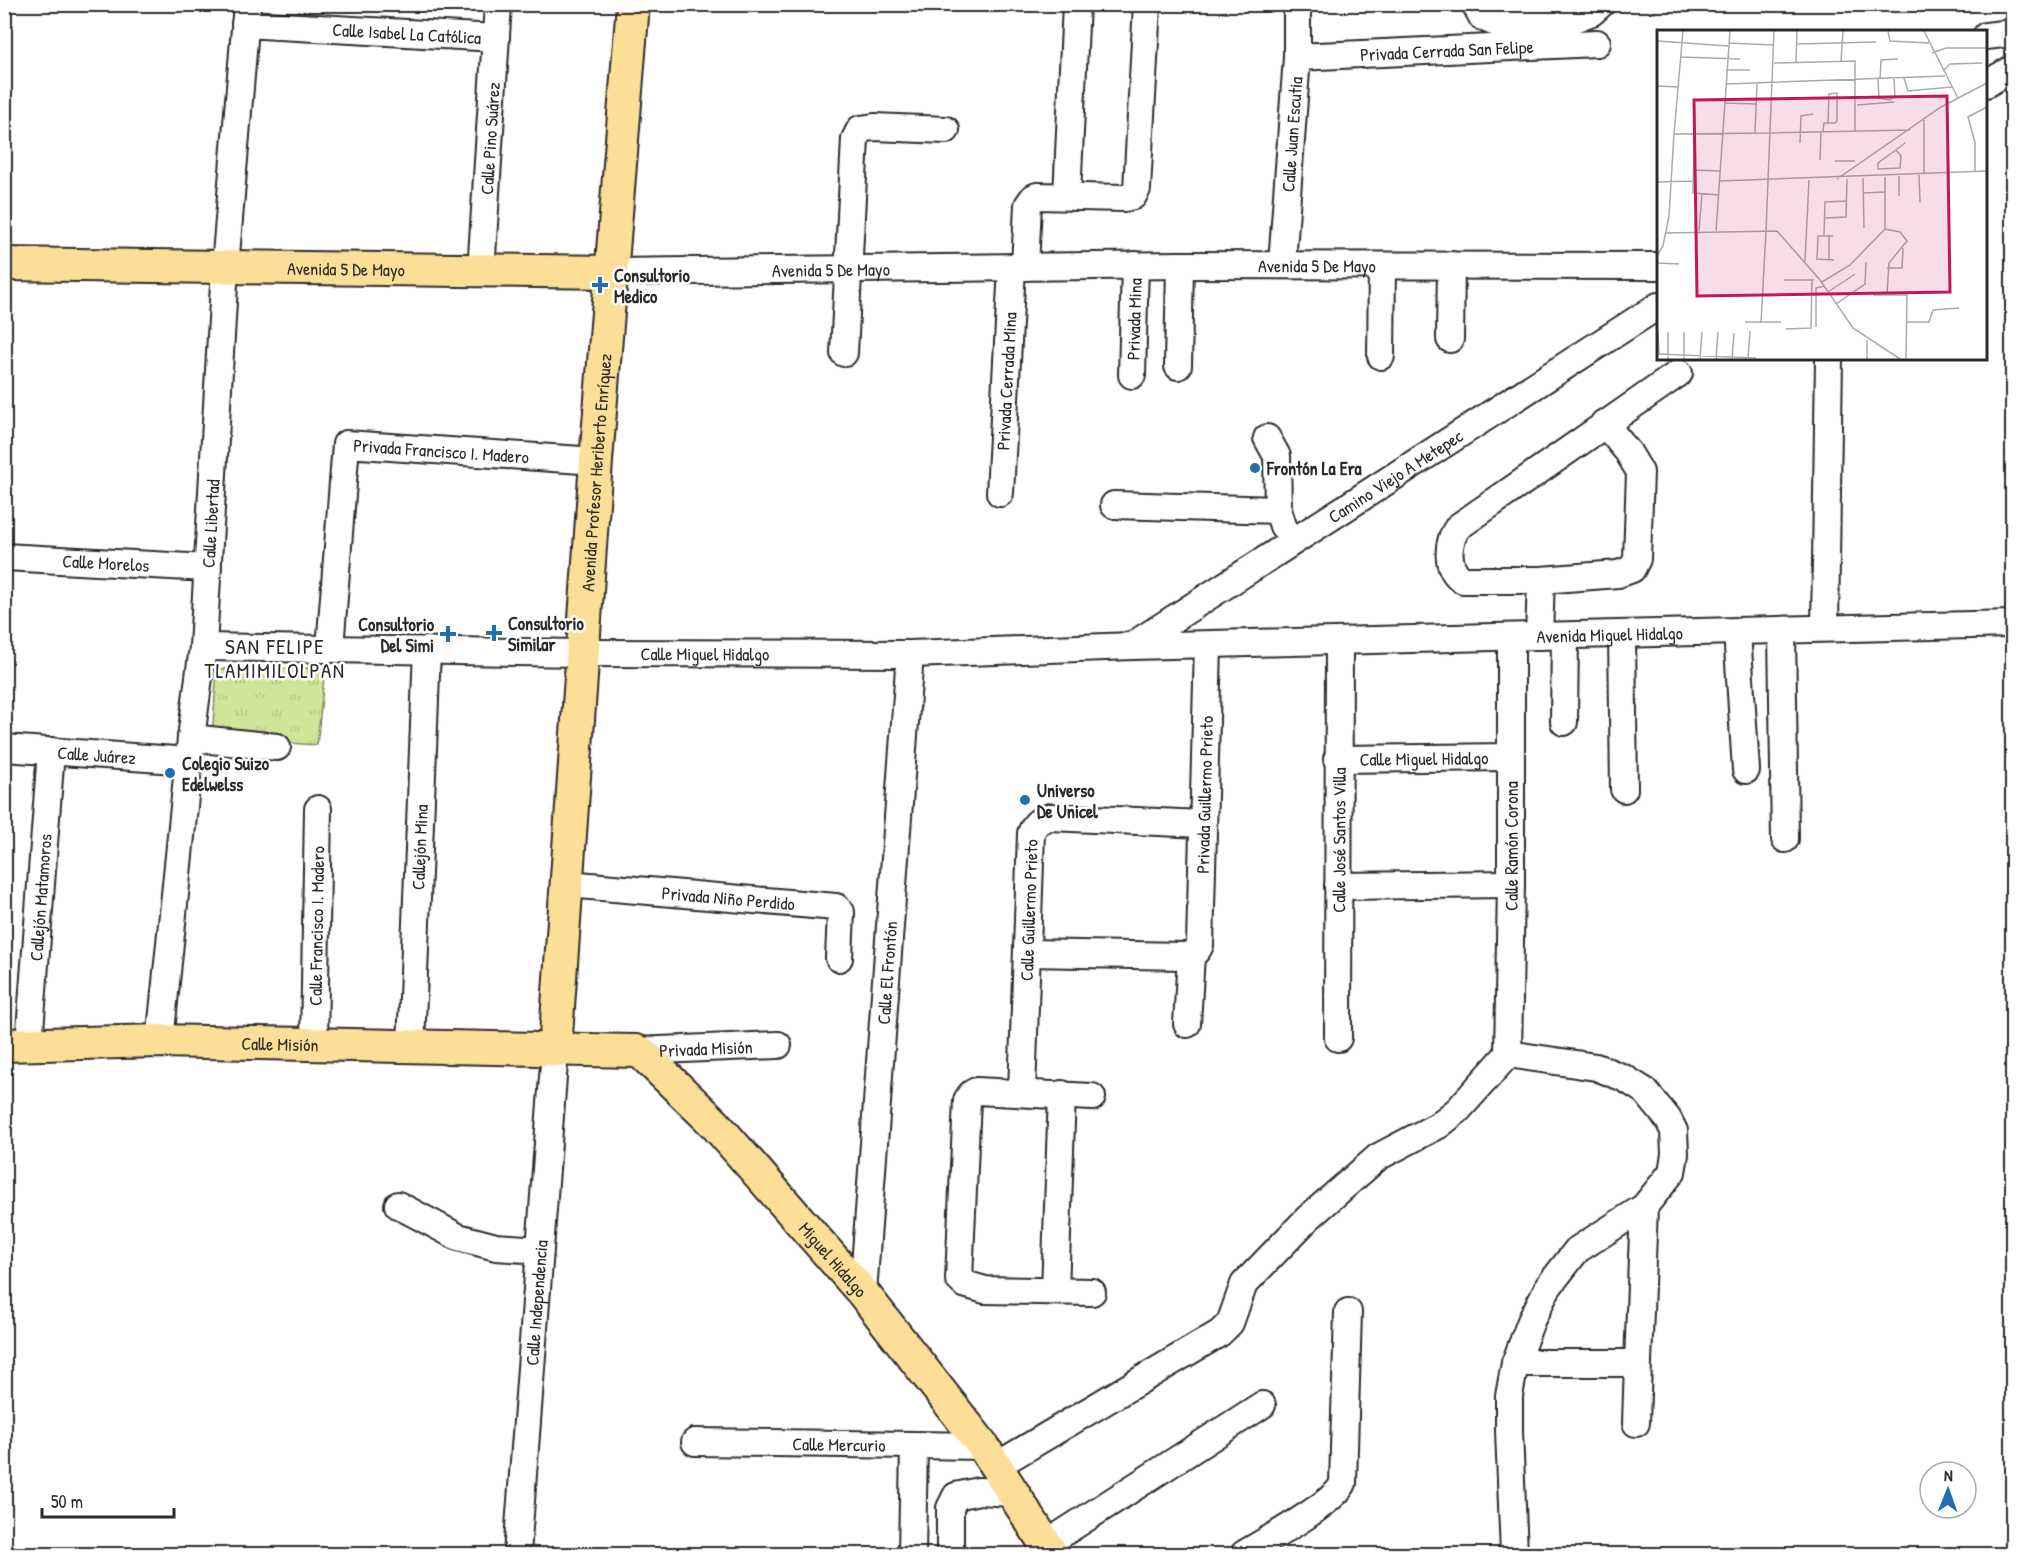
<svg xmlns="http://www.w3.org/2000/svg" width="2017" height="1559" font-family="'Patrick Hand',sans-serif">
  <defs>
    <pattern id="grass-tufts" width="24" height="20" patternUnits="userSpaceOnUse" patternTransform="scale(1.5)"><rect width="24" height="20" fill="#d0e599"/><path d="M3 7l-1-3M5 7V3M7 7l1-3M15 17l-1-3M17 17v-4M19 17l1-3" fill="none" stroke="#b3c584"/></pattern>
  </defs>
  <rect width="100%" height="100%" fill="#fff"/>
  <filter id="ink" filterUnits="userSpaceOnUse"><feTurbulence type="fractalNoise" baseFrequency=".0167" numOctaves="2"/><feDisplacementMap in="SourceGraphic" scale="12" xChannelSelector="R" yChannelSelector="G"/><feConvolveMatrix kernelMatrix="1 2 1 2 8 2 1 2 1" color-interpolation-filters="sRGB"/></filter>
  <g filter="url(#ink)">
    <path fill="url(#grass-tufts)" stroke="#7e8862" stroke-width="1.5" d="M325,668L317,745L212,738L217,669Z"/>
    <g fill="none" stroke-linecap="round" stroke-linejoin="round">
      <g stroke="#2b2b2b" stroke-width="30">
        <g id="minor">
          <path d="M1475,4L1482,17L1493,22L1560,24L1592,12L1601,4"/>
          <path id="s1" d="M245,24L496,38"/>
          <path d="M1986,36L2012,33"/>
          <path id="s2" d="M1297,57L1597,43"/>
          <path d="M1986,84L2012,69"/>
          <path d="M1067,196L1076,4"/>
          <path id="s3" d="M1282,264L1297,57V4"/>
          <path d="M1025,267L1028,205L1033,198L1037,196L1124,198L1133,196L1137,189L1147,4"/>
          <path id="s4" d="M481,272L498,4"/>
          <path id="s5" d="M611,272L1180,265L1658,266"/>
          <path d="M1450,339L1451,265"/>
          <path d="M844,353L855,139L860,129L874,127L946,130"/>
          <path d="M1381,356L1382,266"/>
          <path d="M1178,366L1180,265"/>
          <path id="s6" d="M1132,375L1135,265"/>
          <path d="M1604,423L1628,452L1640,472L1637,559L1632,569L1618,574L1541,580H1463C1445,569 1447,542 1458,527L1679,373"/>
          <path d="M1267,438L1277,456L1278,510L1283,526"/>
          <path id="s7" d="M1000,493L1012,267"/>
          <path d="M1114,505L1278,510"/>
          <path id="s8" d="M4,557L208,568"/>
          <path d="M1825,628L1829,358"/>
          <path d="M1782,631L1785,839"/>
          <path d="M1737,632L1746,770"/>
          <path d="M1622,635L1624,789"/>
          <path d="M1539,636L1541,580"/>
          <path id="s9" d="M1133,645L1658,306"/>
          <path id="s10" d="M203,647L581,653L910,654L1133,646L2012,624"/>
          <path id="s11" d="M330,648L346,444L596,461"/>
          <path d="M1564,722L1565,636"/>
          <path d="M191,738L277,747"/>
          <path id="s12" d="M4,748L190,761"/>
          <path id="s13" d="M1337,759L1511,757"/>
          <path id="s14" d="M567,884L836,907L841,912L839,958"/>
          <path d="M1338,886L1511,884"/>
          <path id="s15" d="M1028,953L1183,956C1192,955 1197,953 1200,945L1208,645"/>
          <path d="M1187,1024L1191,955"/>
          <path id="s16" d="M1338,1038L1339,641"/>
          <path id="s17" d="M160,1041L191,738L203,647L225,267L247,4"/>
          <path id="s18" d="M314,1043L318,809"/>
          <path id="s19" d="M29,1044L51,751"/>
          <path id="s20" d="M411,1047L427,650"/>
          <path id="s21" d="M636,1051L778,1045"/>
          <path d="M1508,1054L1596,1067L1624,1078L1645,1091L1668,1119L1674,1131L1675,1154L1672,1172L1644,1207L1577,1250L1548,1287L1531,1321L1515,1363L1509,1396V1431L1514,1554"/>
          <path id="s22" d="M1508,1054L1511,884V637"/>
          <path id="s23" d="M1022,1093L1031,833C1035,823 1039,820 1050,817L1202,824"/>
          <path d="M398,1205L458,1237L496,1247L540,1250"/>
          <path d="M1055,1291L1062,1094"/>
          <path d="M1092,1292L985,1290L964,1284L959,1279L967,1100L971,1094L976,1091L1092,1097"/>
          <path id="s24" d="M863,1293L910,654"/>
          <path d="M1515,1363H1638L1644,1207"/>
          <path d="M1636,1423L1638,1363"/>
          <path id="s25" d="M695,1442L983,1446"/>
          <path d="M996,1466L1220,1333L1230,1323L1244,1284L1308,1218L1378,1157L1439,1125L1458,1110L1508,1054"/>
          <path d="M1046,1544L1262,1405"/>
          <path id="s26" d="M517,1554L555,1050"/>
          <path d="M912,1554L914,1446"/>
          <path d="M950,1554V1508L956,1496L979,1491L1012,1493"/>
          <path d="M1244,1554C1264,1542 1337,1501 1343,1483L1348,1312"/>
        </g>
      </g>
      <g stroke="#2b2b2b" stroke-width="36">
        <g id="major">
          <path id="s27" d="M4,264L611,272"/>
          <path id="s28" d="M4,1045L160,1041L636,1051L643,1054L715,1124L863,1293L983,1446L1052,1554"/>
          <path id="s29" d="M555,1050L596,461L633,4"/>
        </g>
      </g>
      <use href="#minor" stroke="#fff" stroke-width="26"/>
      <use href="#major" stroke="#fdde96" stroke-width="32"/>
    </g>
  </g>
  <g fill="#1f6fb2" stroke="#fff" stroke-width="2">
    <path d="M597 276h6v6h6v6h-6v6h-6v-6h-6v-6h6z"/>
    <circle cx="1255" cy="468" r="6"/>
    <path d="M491 624h6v6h6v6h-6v6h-6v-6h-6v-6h6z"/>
    <path d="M445 625h6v6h6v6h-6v6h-6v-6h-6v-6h6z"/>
    <circle cx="170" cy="773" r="6"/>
    <circle cx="1025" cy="800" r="6"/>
  </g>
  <g text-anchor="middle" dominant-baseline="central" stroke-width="5" stroke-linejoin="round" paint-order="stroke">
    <g font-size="18" fill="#2b2b2b" stroke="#fff">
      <text stroke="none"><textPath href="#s1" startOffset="162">Calle Isabel La Católica</textPath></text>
      <text stroke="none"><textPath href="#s2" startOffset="150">Privada Cerrada San Felipe</textPath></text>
      <text stroke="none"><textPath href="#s3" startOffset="130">Calle Juan Escutia</textPath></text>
      <text stroke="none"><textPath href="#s4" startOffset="134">Calle Pino Suárez</textPath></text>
      <text stroke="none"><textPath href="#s5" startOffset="706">Avenida 5 De Mayo</textPath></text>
      <text stroke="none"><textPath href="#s27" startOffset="342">Avenida 5 De Mayo</textPath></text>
      <text stroke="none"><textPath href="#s5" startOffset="220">Avenida 5 De Mayo</textPath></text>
      <text stroke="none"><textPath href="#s6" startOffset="56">Privada Mina</textPath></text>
      <text stroke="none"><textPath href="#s7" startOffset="112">Privada Cerrada Mina</textPath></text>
      <text stroke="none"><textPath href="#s11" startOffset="300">Privada Francisco I. Madero</textPath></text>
      <text stroke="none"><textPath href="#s29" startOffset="579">Avenida Profesor Heriberto Enríquez</textPath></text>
      <text stroke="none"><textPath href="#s9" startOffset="312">Camino Viejo A Metepec</textPath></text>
      <text stroke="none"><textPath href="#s17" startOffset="520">Calle Libertad</textPath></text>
      <text stroke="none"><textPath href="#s8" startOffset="102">Calle Morelos</textPath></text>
      <text stroke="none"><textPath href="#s10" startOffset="1407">Avenida Miguel Hidalgo</textPath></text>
      <text stroke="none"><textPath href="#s10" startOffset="502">Calle Miguel Hidalgo</textPath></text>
      <text stroke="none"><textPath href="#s12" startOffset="93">Calle Juárez</textPath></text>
      <text stroke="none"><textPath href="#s13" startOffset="87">Calle Miguel Hidalgo</textPath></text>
      <text stroke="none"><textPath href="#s15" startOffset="327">Privada Guillermo Prieto</textPath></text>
      <text stroke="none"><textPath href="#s16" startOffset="198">Calle José Santos Villa</textPath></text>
      <text stroke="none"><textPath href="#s22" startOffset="208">Calle Ramón Corona</textPath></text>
      <text stroke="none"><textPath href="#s20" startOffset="200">Callejón Mina</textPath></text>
      <text stroke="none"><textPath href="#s19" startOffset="147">Callejón Matamoros</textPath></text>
      <text stroke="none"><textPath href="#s14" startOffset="162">Privada Niño Perdido</textPath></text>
      <text stroke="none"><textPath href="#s23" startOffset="183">Calle Guillermo Prieto</textPath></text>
      <text stroke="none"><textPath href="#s18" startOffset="117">Calle Francisco I. Madero</textPath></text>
      <text stroke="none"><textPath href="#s24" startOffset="321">Calle El Frontón</textPath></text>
      <text stroke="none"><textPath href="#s28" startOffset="276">Calle Misión</textPath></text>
      <text stroke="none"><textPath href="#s21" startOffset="70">Privada Misión</textPath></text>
      <text stroke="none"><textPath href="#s28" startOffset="920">Miguel Hidalgo</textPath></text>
      <text stroke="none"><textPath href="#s26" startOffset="252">Calle Independencia</textPath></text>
      <text stroke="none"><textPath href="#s25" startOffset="144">Calle Mercurio</textPath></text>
    </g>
    <g font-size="18" font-weight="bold" fill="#2b2b2b" stroke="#fff" text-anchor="start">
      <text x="614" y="275">Consultorio<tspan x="614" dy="21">Medico</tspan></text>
      <text x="1267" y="468">Frontón La Era</text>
      <text x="508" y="623">Consultorio<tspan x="508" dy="21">Similar</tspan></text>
      <text x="434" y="624" text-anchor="end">Consultorio<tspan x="434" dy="21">Del Simi</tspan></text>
      <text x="182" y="763">Colegio Suizo<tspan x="182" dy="21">Edelwelss</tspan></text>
      <text x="1037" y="790">Universo<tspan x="1037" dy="21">De Unicel</tspan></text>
    </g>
    <g font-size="21" letter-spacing="1.5" fill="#2b2b2b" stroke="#fff">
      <text x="275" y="646">SAN FELIPE<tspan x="275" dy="24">TLAMIMILOLPAN</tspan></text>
    </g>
  </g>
  <g transform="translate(1657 30)">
    <rect width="330" height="330" fill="#fff"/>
    <path fill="none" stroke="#aaa" stroke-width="1.5" d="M231,1L233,11L272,13M267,1L301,68M0,11L71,16M72,13L116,15M139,14L219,12M275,23L289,18H330M24,27L83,29M184,31L186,1M139,32L140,1M117,33L198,31V101M69,40H93M286,41L293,34L325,33M247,48L251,61L295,57M221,49L222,68L233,70L238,66L237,48M223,49L224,30L241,29M69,54L288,46M0,56L21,57M67,73L99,74M200,75L237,72M267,90V145M166,101L167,93H178L180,91V63L172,64L171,92M37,103L36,163L62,165M98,103L100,54M114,103L253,100M17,104L26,1M143,113L144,86L156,84M239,120L244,126L243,138L221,139V133L239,120L248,113M163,130L164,102M178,131H198M36,140L64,141M318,143V112L311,87L330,77M262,145L263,172M242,146V166M228,147V199M206,148L207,198M180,149L284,77L330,53M63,151L330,141M0,152L36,151M206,163L228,162M168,188L189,187L190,149M228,199L243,202L250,211L232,233L230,264M42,201L45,164M59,201L73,1M109,201L117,1M9,203L120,201L163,250L196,298L243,329M167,205L168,172L189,171M176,206H161L160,229L177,230M0,226L6,216L12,186L17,104L114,103M172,230V205M148,231L152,150M0,233L22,234M230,238H245L246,218M127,250H157M165,252L193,235L228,199M171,262L198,244M216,265H250L249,329M179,274L208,254L209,232M88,292H124M249,292H272L276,280L302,278M104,293L109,201M159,297V258L167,256M129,299L154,298L155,250M1,302L2,324M11,302V329M0,324L99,328M91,328L93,301M27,329V302M43,329L45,302M59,329L61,302M75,329L77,303M210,329V310"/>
    <path fill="#c2185b" fill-opacity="0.15" stroke="#c2185b" stroke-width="3" d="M290,66L293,262L40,266L37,70Z"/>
    <rect width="330" height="330" fill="none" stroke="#2b2b2b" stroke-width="3"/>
  </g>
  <rect width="2017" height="1559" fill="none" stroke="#fff" stroke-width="24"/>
  <rect x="12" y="12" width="1993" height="1535" fill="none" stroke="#2b2b2b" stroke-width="2" filter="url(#ink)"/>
  <g transform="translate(1948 1490) rotate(1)"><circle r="28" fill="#ffffff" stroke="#aaaaaa" stroke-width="1.5"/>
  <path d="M0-4.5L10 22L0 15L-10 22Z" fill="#1f6fb2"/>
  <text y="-9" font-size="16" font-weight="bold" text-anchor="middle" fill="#2b2b2b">N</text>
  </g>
  <path d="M42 1508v9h132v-9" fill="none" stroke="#2b2b2b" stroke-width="3"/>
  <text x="51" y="1508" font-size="18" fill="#2b2b2b" stroke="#ffffff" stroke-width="4.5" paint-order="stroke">50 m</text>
</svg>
